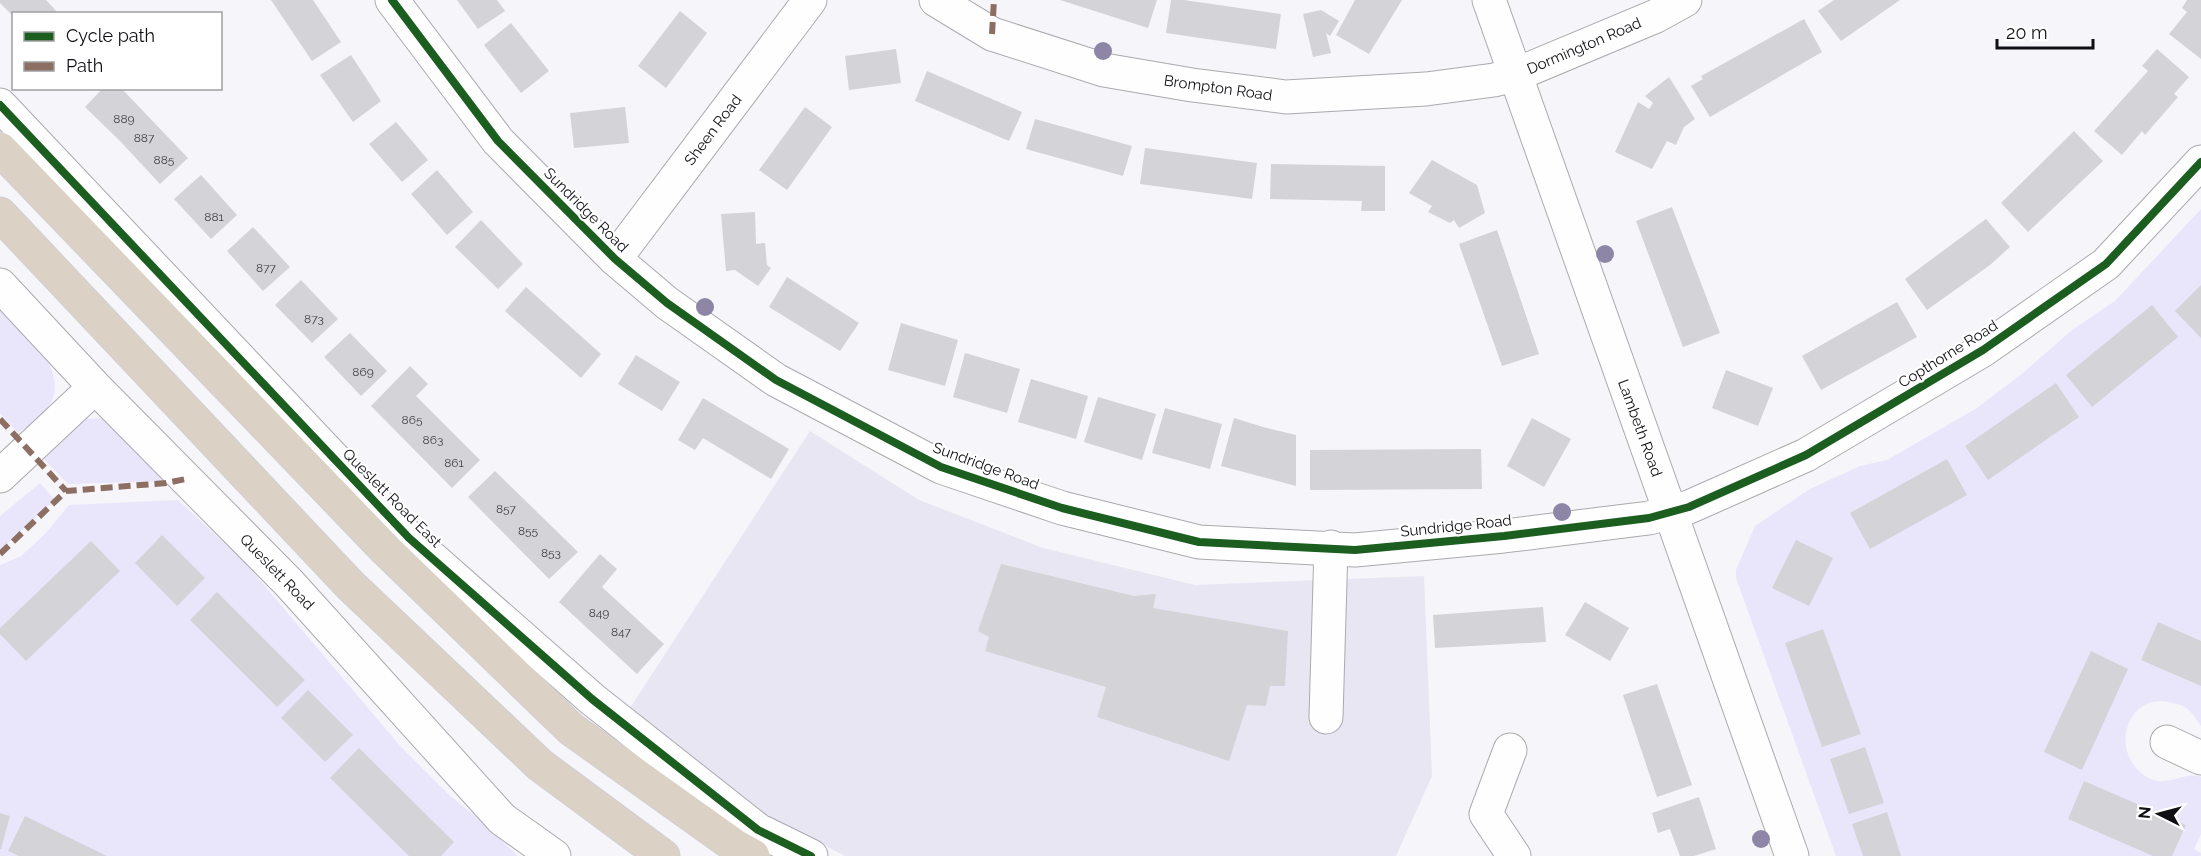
<svg xmlns="http://www.w3.org/2000/svg" width="2201" height="856" font-family="Raleway,sans-serif">
  <rect width="100%" height="100%" fill="#f5f5fa"/>
  <path fill="#e8e6f3" d="M810,431L919,500L1043,548L1195,585L1424,576L1432,776L1396,856H845L762,813L630,708Z"/>
  <path fill="#e9e6fb" d="M2201,209V726C2197,720 2192,712 2186,708C2182,705 2178,704 2173,703C2124,689 2107,759 2151,779C2169,787 2184,771 2201,777V834L2194,849L2201,853V856H1836L1736,578V570L1755,526L1810,489L1860,466L1887,460L1977,408L2023,373L2072,330L2115,301Z
    M0,306C22,331 72,369 49,406C42,417 28,425 18,433L0,413Z
    M105,418L166,481L68,484L38,453L83,419Z
    M40,483L55,500L0,550V516Z
    M178,500L242,559L401,747L449,795L478,818L518,856H0V565L21,556L45,534L69,505Z"/>
  <path fill="#d4d3d8" d="M0,0H46L59,14H14V17L0,3Z
    M271,0H313L341,42L312,61Z
    M457,0H497L505,11L478,29Z
    M1060,0H1157L1148,28Z
    M1171,0H1184L1281,14L1276,49L1166,33Z
    M1355,0H1402L1369,54L1336,35Z
    M1834,0H1900L1841,41L1818,11Z
    M2187,0H2201V59L2169,34L2187,12L2182,8Z
    M1321,10L1339,21L1330,36L1326,33L1331,53L1313,57L1303,14Z
    M680,11L707,33L666,88L638,66Z
    M1804,19L1822,52L1710,117L1691,86L1703,79L1701,76Z
    M511,23L549,71L521,93L484,45Z
    M896,49L901,83L849,90L845,56Z
    M2157,49L2189,77L2174,94L2178,97L2145,135L2142,131L2122,155L2094,131L2148,71L2142,66Z
    M351,55L381,101L353,122L320,75Z
    M927,71L1022,112L1009,141L915,101Z
    M1669,77L1695,119L1684,127L1676,145L1667,141L1652,169L1615,152L1638,102L1649,109L1653,103L1645,96Z
    M103,88H121L188,158L160,184L120,141L85,107Z
    M625,107L629,143L574,148L570,113Z
    M805,107L832,127L787,190L759,170Z
    M1035,119L1132,146L1123,176L1026,149Z
    M396,122L428,160L402,182L369,144Z
    M2074,131L2103,161L2028,232L2001,203Z
    M1145,148L1257,163L1252,199L1140,184Z
    M1432,160L1477,185L1485,213L1459,228L1454,220L1450,223L1428,212L1432,206L1409,193Z
    M1271,164L1385,166V211H1361L1362,201L1270,199Z
    M437,170L473,212L447,235L411,194Z
    M201,175L237,215L211,239L174,199Z
    M1672,207L1720,333L1683,347L1636,221Z
    M755,212L756,244L765,243L767,265L771,268L758,286L735,270L726,271L721,214Z
    M1986,219L2010,247L1990,265L1927,310L1905,279Z
    M481,220L523,264L498,289L455,247Z
    M253,227L290,267L263,291L227,251Z
    M1497,230L1539,354L1502,366L1459,244Z
    M787,277L859,323L840,351L769,307Z
    M301,280L338,319L312,343L275,305Z
    M2201,285V338L2175,311Z
    M526,287L601,354L581,378L505,311Z
    M1897,302L1917,337L1821,390L1802,356Z
    M2152,305L2178,337L2092,407L2066,375Z
    M901,323L958,340L945,386L888,370Z
    M350,333L387,371L361,396L324,357Z
    M965,353L1020,369L1007,413L953,397Z
    M636,355L680,382L662,411L618,384Z
    M410,366L428,384L416,396L480,460L452,488L371,406Z
    M1726,370L1773,388L1758,426L1712,408Z
    M1031,379L1088,396L1076,439L1018,422Z
    M2056,383L2079,417L1988,480L1965,446Z
    M1098,397L1156,414L1142,460L1084,442Z
    M703,398L789,449L771,479L703,438L695,450L678,440Z
    M1165,408L1222,424L1210,469L1152,453Z
    M1234,418L1263,427L1296,435V486L1221,466Z
    M1532,418L1571,439L1544,487L1507,466Z
    M1481,449L1482,489L1310,490V450Z
    M1947,459L1967,495L1870,549L1850,513Z
    M495,471L578,552L549,579L468,497Z
    M162,535L205,578L177,606L135,563Z
    M1796,540L1833,558L1809,606L1772,588Z
    M91,541L120,571L26,661L0,634V628Z
    M600,554L617,569L602,587L664,644L637,674L559,602Z
    M1001,564L1134,596L1156,594L1153,608L1288,631L1285,686H1270L1266,706L1247,705L1229,761L1097,717L1106,687L985,651L989,637L978,631Z
    M217,592L305,680L277,707L190,620Z
    M1585,602L1629,628L1610,661L1565,635Z
    M1543,607L1546,642L1435,648L1433,615Z
    M2158,622L2201,641V686L2141,660Z
    M1823,629L1861,734L1822,747L1785,643Z
    M2091,651L2128,669L2082,770L2044,752Z
    M1657,684L1692,785L1657,797L1623,695Z
    M308,690L353,735L325,762L281,718Z
    M1865,747L1884,803L1849,814L1830,759Z
    M359,748L454,842L441,856H409L330,778Z
    M2084,781L2186,825L2172,856H2153L2068,819Z
    M1699,797L1716,849L1694,856H1680L1670,829L1658,833L1652,813Z
    M1887,812L1901,856H1863L1852,824Z
    M0,813L10,816L1,849H0Z
    M25,816L74,840L107,856H19L8,851Z"/>
  <g fill="none" stroke-linecap="round" stroke-linejoin="round">
    <g stroke="#aaaaaf" stroke-width="35">
      <path id="minor" d="M392,0L498,141L615,259L667,303L776,380L941,467L1062,508L1199,542L1355,550L1504,536L1649,518L1689,507L1806,455L1983,350L2106,264L2201,162
        M936,0L992,34L1104,70L1192,85L1286,97L1426,89L1494,80L1515,75L1656,16L1685,0
        M1489,0L1792,856
        M0,105L409,538L592,699L758,830L811,856
        M615,259L810,0
        M0,285L95,387L289,583L502,819L554,856
        M0,476L95,387
        M1326,717L1331,547
        M2167,742L2201,758
        M1510,750L1486,814L1514,856"/>
    </g>
    <g stroke="#d0d0d3" stroke-width="35">
      <path id="highway" d="M0,149L386,550L571,729L735,846L753,856
        M0,214L350,585L540,765L663,856"/>
    </g>
    <use href="#minor" stroke="#fefefe" stroke-width="33"/>
    <use href="#highway" stroke="#dbd1c5" stroke-width="33"/>
    <path stroke="#8d6e63" stroke-width="6" stroke-dasharray="12 6" stroke-linecap="butt" d="M992,34L994,0
      M0,419L66,491
      M0,554L66,491L166,483L186,479"/>
    <g stroke="#fff" stroke-width="11">
      <path id="cycleway" d="M392,0L498,141L615,259L667,303L776,380L941,467L1062,508L1199,542L1355,550L1504,536L1649,518L1689,507L1806,455L1983,350L2106,264L2201,162
        M0,105L409,538L592,699L758,830L811,856"/>
    </g>
    <use href="#cycleway" stroke="#1b5e20" stroke-width="8"/>
  </g>
  <g fill="#8e86a6">
    <circle cx="1103" cy="51" r="9"/>
    <circle cx="1605" cy="254" r="9"/>
    <circle cx="705" cy="307" r="9"/>
    <circle cx="1562" cy="512" r="9"/>
    <circle cx="1761" cy="839" r="9"/>
  </g>
  <g text-anchor="middle" dominant-baseline="central" stroke-width="4.5" stroke-linejoin="round" paint-order="stroke">
    <g font-size="12" fill="#414045">
      <text x="124" y="119">889</text>
      <text x="144" y="138">887</text>
      <text x="164" y="160">885</text>
      <text x="214" y="217">881</text>
      <text x="266" y="268">877</text>
      <text x="314" y="319">873</text>
      <text x="363" y="372">869</text>
      <text x="412" y="420">865</text>
      <text x="433" y="440">863</text>
      <text x="454" y="463">861</text>
      <text x="506" y="509">857</text>
      <text x="528" y="531">855</text>
      <text x="551" y="553">853</text>
      <text x="599" y="613">849</text>
      <text x="621" y="632">847</text>
    </g>
    <g font-size="15" fill="#100f14" stroke="#fff">
      <text transform="translate(1584 46) rotate(-23)">Dormington Road</text>
      <text transform="translate(1218 88) rotate(8)">Brompton Road</text>
      <text transform="translate(713 130) rotate(-53)">Sheen Road</text>
      <text transform="translate(586 210) rotate(45)">Sundridge Road</text>
      <text transform="translate(1948 354) rotate(-32)">Copthorne Road</text>
      <text transform="translate(1640 428) rotate(70)">Lambeth Road</text>
      <text transform="translate(986 466) rotate(20)">Sundridge Road</text>
      <text transform="translate(392 498) rotate(45)">Queslett Road East</text>
      <text transform="translate(1456 526) rotate(-6)">Sundridge Road</text>
      <text transform="translate(277 572) rotate(46)">Queslett Road</text>
    </g>
  </g>
  <rect x="12" y="12" width="210" height="78" fill="#ffffff" stroke="#9f9fa1" stroke-width="1.5"/>
  <rect x="24" y="32" width="30" height="9" fill="#1b5e20" stroke="#9f9fa1" stroke-width="1.5"/>
  <text x="66" y="42" font-size="18" fill="#100f14">Cycle path</text>
  <rect x="24" y="62" width="30" height="9" fill="#8d6e63" stroke="#9f9fa1" stroke-width="1.5"/>
  <text x="66" y="72" font-size="18" fill="#100f14">Path</text>
  <g transform="translate(2159 814) rotate(276)" stroke="#ffffff" stroke-width="4.5" paint-order="stroke">
  <path d="M0-4.5L10 22L0 15L-10 22Z" fill="#100f14"/>
  <text y="-9" font-size="16" font-weight="bold" text-anchor="middle" fill="#100f14">N</text>
  </g>
  <path d="M1997 39v9h96v-9" fill="none" stroke="#100f14" stroke-width="3"/>
  <text x="2006" y="39" font-size="18" fill="#100f14" stroke="#ffffff" stroke-width="4.5" paint-order="stroke">20 m</text>
</svg>
